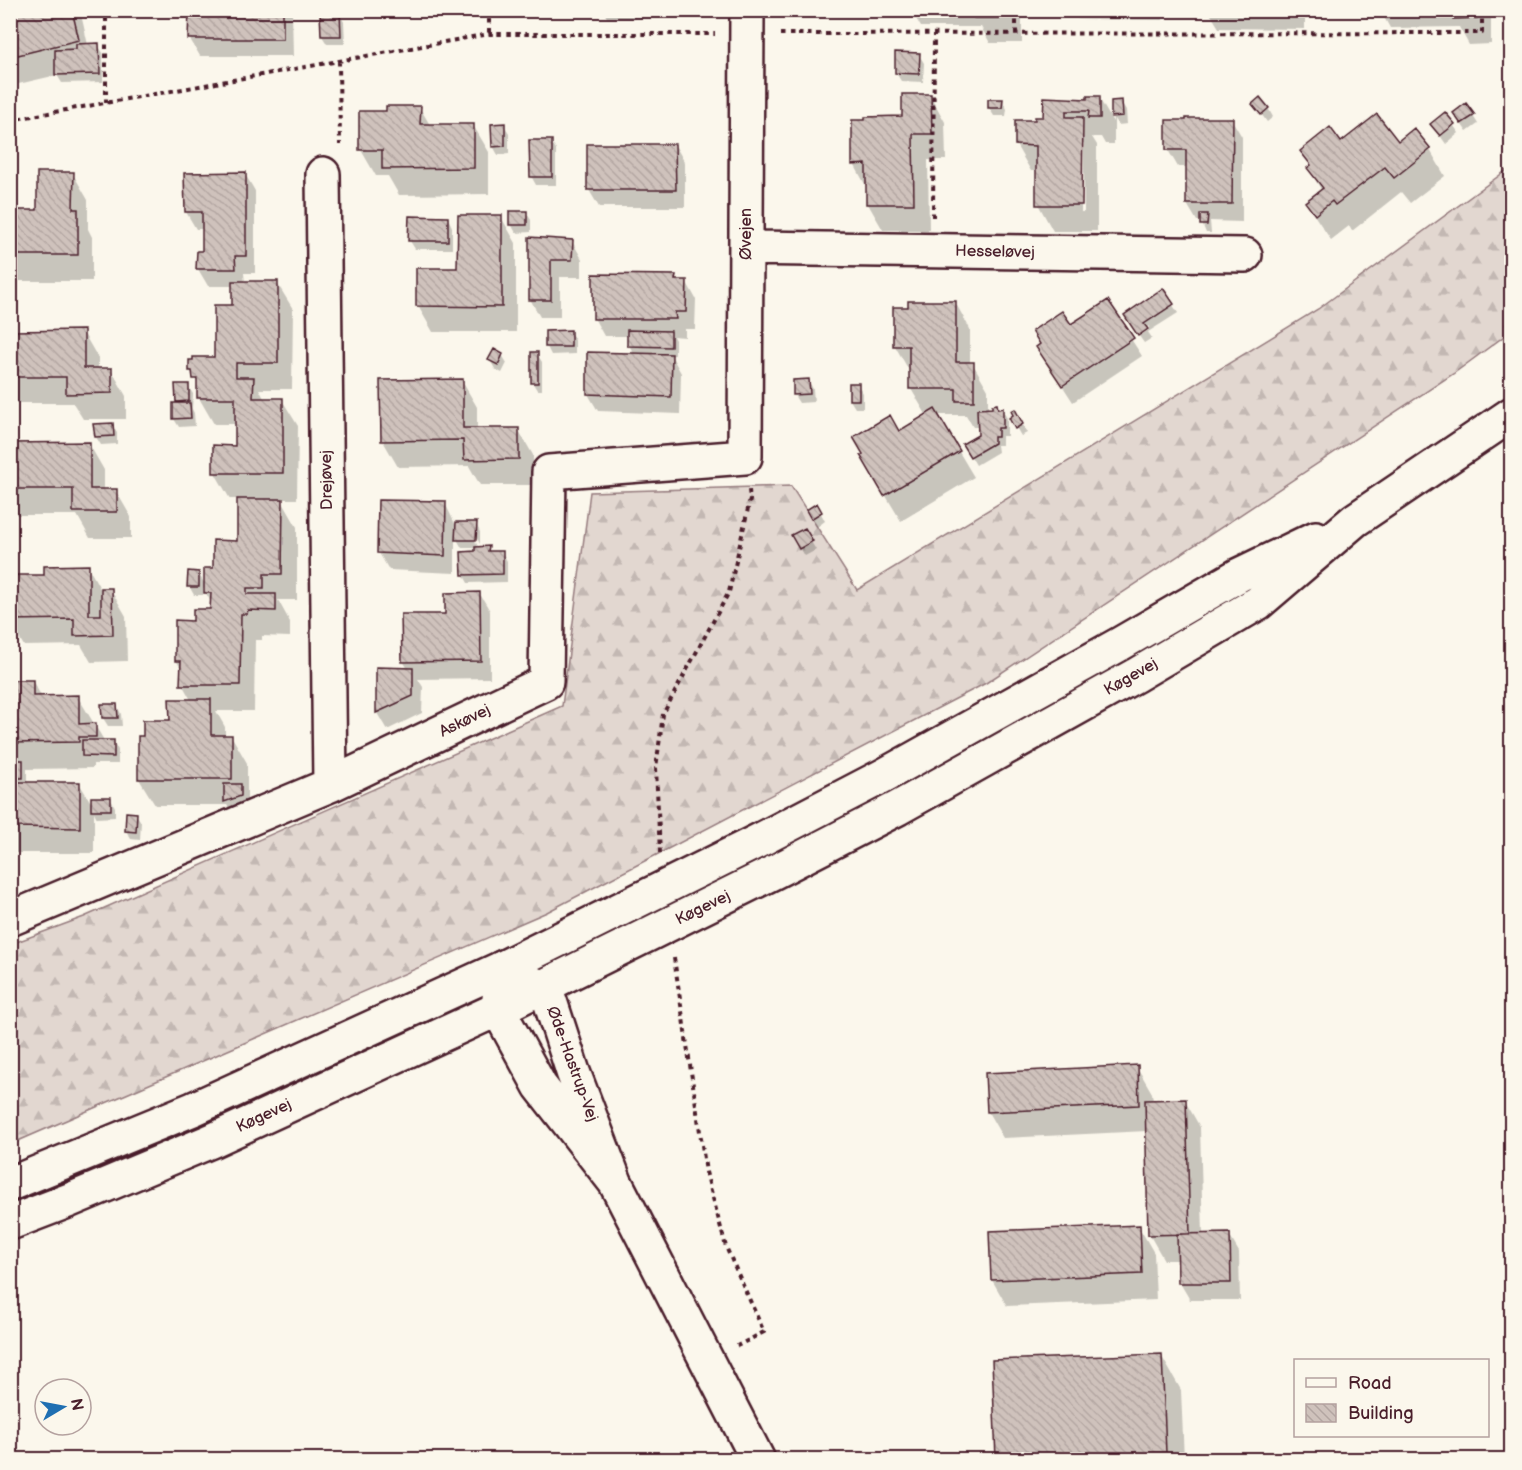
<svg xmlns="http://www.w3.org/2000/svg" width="1522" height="1470" font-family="'Balsamiq Sans',sans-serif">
  <defs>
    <pattern id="forest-firs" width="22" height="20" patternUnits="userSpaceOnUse" patternTransform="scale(1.5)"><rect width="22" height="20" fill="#e2d7d0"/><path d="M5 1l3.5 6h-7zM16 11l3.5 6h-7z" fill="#c3b8b3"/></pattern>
    <pattern id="building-back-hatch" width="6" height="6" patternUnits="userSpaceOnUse" patternTransform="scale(1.5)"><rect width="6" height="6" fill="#cfc2bc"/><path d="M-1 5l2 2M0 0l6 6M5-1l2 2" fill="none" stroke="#b3a6a2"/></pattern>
  </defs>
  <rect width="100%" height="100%" fill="#fbf7ec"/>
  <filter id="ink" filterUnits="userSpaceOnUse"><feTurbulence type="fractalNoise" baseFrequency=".0167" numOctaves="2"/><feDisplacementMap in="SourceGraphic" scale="12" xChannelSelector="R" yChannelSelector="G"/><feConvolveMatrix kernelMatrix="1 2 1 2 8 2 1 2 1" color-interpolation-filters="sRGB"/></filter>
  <g filter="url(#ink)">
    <path fill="url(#forest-firs)" stroke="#967b7e" stroke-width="1.5" d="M1511,167V331L1453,374L986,683L547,912L11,1144V944L84,917L562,706L590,492L791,486L857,590L1318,309Z"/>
    <path fill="#0003" fill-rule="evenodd" d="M14,10H80L88,45H98L103,53V82L62,83L57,75L10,86V11Z
      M190,10H292L293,56H200L190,39Z
      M603,10H691V18H607Z
      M911,10H1022V43H990L981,27H921Z
      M1073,10H1163V20L1078,19Z
      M1208,10H1305V29L1219,28Z
      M1380,10H1491V44L1469,45L1459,27L1390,28Z
      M340,14L344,22L345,44H327L322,36Z
      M919,55L924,63L923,82L901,81L896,73Z
      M930,95L945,122L946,160H928L929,230H883L868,204L867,188L854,164Z
      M1099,98L1113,122L1112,102H1121L1126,110L1127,124L1118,125L1114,119V144H1105L1101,137H1092L1097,145V231H1053L1038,204V171H1031L1016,145V122H1036ZM1081,143H1084V212H1081Z
      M1002,100L1007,109L1006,116H994L989,108Z
      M1254,104L1268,108L1273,117L1267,122Z
      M420,108L430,125H473L489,152V194L399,195L388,176H376L361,150L388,112Z
      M1445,114L1459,133L1446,144L1432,124Z
      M1473,116L1478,124L1467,132L1460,122Z
      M1232,120L1242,137V222L1210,221L1211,233H1206L1201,221H1197L1187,204V167H1178L1168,150Z
      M504,125L509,133V154L498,155L493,146Z
      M551,142L556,150V185H536L531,176Z
      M1397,143L1430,150L1445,176L1410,203L1401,192L1352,231L1349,226L1331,240L1306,203L1322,191L1309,169L1311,167L1302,151L1341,144Z
      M675,145L685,163V207H599L589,190Z
      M73,174L88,200V229L92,237V281H10V211H39Z
      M245,174L255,191V273H244L245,283H277L293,309L292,389H259L265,400H282L298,426L297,499H281L297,527V600H278L290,622V637L262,636V640H255L254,711H216L225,727V737H232L247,763V805L230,810L227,805H155L139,779L144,737L171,722L191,700L182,684V670L176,660L194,622L212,611V604L203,588V595H194L189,586L198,573L206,586L215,569L238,542L239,499H230L215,473L237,447V424H214L199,398V386L191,371L215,359L233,306L234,286H208L198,269V253H204V229H196L186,212Z
      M526,212L531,220V232L516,233L511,224Z
      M501,217L516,243V332H433L418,306L459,269Z
      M448,218L452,227V249H415L410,241Z
      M531,239L572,241L582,259V277H560V317H540L530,299Z
      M675,276L678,282L686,281L696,299L695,329H685V337L673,336L675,340V355H671L681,373L680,414L598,411L588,394L634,354L629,345V336H604L594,318Z
      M1163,290L1178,313L1148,332L1152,338L1144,343L1139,336L1149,330V326L1138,334Z
      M955,302L970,329V364H973L988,390V410L997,406L999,410H1002L1007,418V436H1002V445H997L998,452L976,465L964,445L979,436V427H973L966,415H937L974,477L901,521L862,456L927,416L911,389L910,372L895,346Z
      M1071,327L1131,339L1142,356L1073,402L1038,348Z
      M10,332H83L98,358V369H111L126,396V419H83L73,403H11Z
      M570,332L575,340V354L551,355L547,347Z
      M537,354L542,362V390H537L532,382Z
      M502,355L507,363L502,373L495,369L490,360Z
      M808,380L813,389L814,402L799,403L794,395Z
      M462,381L477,407V429H518L533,455V485H480L469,466L398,467L383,441Z
      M858,385L863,393V408H855L850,400Z
      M188,386L193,394L192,409L194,413L195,426L179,427L174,419L179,405L177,401Z
      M1015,411L1027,433L1021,436L1011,419L1015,416Z
      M95,425H112L117,433V444L101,445L96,437Z
      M10,444H89L104,470V491H116L131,517V538H90L77,515H17L10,504Z
      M445,503L455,524H476L480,532V544L474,532L471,534L479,548H488L490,553L502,552L507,561V582L468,583L463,574L476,553V548H462L455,536V573L389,570L379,553Z
      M817,506L825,521L817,527L808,510Z
      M804,530L816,550L805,556L793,536Z
      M88,567L101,590H111L126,616L127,661L91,662L81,645L24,646L10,622V577L45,576Z
      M480,594L490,611V678L418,679L423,687L422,713L387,730L377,713L378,669H408L403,661L446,616Z
      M10,682H33L42,697H78L105,742L113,741L118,750V764H93V768L27,769V783H79L93,806L110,798L115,807V817L97,818L94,812V853H10Z
      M117,706L121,714L122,726H108L103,718Z
      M136,814L141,822L140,840L131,839L126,831Z
      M1137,1067L1152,1093L1153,1101H1185L1200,1127L1203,1235H1229L1239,1252L1240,1300H1190L1180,1283L1179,1260H1164L1149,1234L1147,1131L1003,1138L988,1112Z
      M1139,1227L1154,1253L1156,1300L1007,1306L992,1280Z
      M1161,1355L1181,1390L1184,1460H998Z"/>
    <path fill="url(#building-back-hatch)" stroke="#4a1f2b" stroke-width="1.5" d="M10,10H72L79,40L10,57Z
      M189,10H283V39H188Z
      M973,10H1008V18H974Z
      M1452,10H1477V18L1453,19Z
      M320,12H340L341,36H321Z
      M99,43L100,74L55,75V50L76,49V44Z
      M895,52L920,53L919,74L895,73Z
      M902,94H931L932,134H913L914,204H866V164L852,165V120H865V117L902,116Z
      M1087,96H1100V118H1088L1089,111H1066V117H1083L1082,205H1036V146L1015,145V120H1035V117H1043L1044,97L1087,99Z
      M1260,97L1269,108L1261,115L1252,104Z
      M988,99H1003L1002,108H988Z
      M1122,100L1123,116L1111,117V101Z
      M1466,103L1475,115L1461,124L1453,113Z
      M386,106H421L420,124H474V168L382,169V150H359V111H386Z
      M1445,112L1455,124L1440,136L1430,124Z
      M1377,114L1398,141L1414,128L1431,149L1394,178L1385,167L1335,205L1332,201L1315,215L1305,202L1323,188L1307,168L1311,165L1300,151L1330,127L1341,142Z
      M1186,118H1233L1232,204H1186V150H1166V120H1186Z
      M505,123V146L492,147L491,124Z
      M529,140H552V177H530Z
      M587,144H675L676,190H587Z
      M37,172H74L73,209H78V255H10V210H37Z
      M246,172V256H235L236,269H196L197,251H202V212H185L184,173Z
      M509,211H527V225H509Z
      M1200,214H1208L1207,225H1200Z
      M458,215H502V307L416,306V268H457Z
      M409,216L448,217V241H408Z
      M529,237L573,240L572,260H551V300H529Z
      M593,274L676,275L675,280H687L686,312H675L676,319H593Z
      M232,281H278V363H236V377H254L253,398H283V473H213V445L235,446V398H197V379H193L192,371H189V360H193V357H214V305H232Z
      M1163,288L1174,304L1144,324L1148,329L1138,336L1124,315Z
      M1108,300L1134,338L1062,386L1036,347L1040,344L1032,331L1062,311L1071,324Z
      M908,301H956V362H974V401H956V389H909V346H893V307H908Z
      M84,330V368H112V393L66,394V377H10V331Z
      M571,330V347H545V331Z
      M627,330L671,331V347L627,346Z
      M494,349L503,354L498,365L488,360Z
      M531,352H538V383H531Z
      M587,352L672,354L671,397L587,394Z
      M463,379V428H519V459L464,460L463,440L381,441L380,380Z
      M809,379L810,394L793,395V380Z
      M849,383H859V400H849Z
      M175,384H189V401L176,402Z
      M173,403H190L191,418L173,419Z
      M997,404L998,409L1003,408V428H998V437H994V443L970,457L962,444L978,435L977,409L992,408V405Z
      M935,409L960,451L884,496L860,455L863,454L853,437L890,415L899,431Z
      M1015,409L1023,424L1015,429L1009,418L1013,415L1011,411Z
      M113,423L114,436L95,437L93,424Z
      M90,442V489H117V512H73V489H10V443Z
      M237,499H283L282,574H264V588H247V594H276V611L248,610L247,614H241L240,685H180L181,661H175V620L193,621V609H210L211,593H204V568H213V540L237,541Z
      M378,500L446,501L445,556L377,553Z
      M817,503L822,512L811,519L806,510Z
      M456,522H477L476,540H455Z
      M805,528L813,541L799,549L791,535Z
      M489,546L488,551H503V574L462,575L461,552L475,551V547Z
      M89,565V615H101V588H112L113,635L74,636V619L10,620V575H44V566Z
      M188,571L199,572V587H187Z
      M480,592L481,661L402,662L401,614H445V593Z
      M376,667L413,668V696L376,713Z
      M10,680H33V696L79,695V724L96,723V737H79V742L10,743Z
      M169,699H211V735H232V779H138V736H143V720H170Z
      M101,704H117L118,718H102Z
      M82,740H114V757L82,756Z
      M10,760H23V778H10Z
      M10,782H80V828L10,827Z
      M224,784H241V796L224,802Z
      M91,797H111V810H91Z
      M126,812L137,813L136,832L125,831Z
      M1138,1065L1139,1105L987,1112L985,1073Z
      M1186,1099L1190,1234L1148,1235L1145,1100Z
      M1140,1225L1142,1274L991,1280L989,1231Z
      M1230,1233L1231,1283H1178L1177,1234Z
      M1162,1354L1166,1453L996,1459L992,1360Z"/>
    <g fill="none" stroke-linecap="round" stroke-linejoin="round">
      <g stroke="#4a1f2b" stroke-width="38">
        <path id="minor" d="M323,174L330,785
          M746,248L1245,255
          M10,919L330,785L546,682L549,472L745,457L747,10
          M615,1182L540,1086L498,1009L502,968L542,988L550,1001L573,1072L615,1182L758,1460"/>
      </g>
      <g stroke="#4a1f2b" stroke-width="38">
        <path id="primary" d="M10,1184L193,1109L502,968L758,841L883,776L1120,644L1239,575L1316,538
          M10,1223L70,1200L211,1141L498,1009L774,872L898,808L1136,675L1258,603L1355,520L1512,414"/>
      </g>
      <path stroke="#4a1f2b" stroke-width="4" stroke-dasharray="4.5 4.5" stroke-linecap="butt" d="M489,10V34
        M780,34L1482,33V10
        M1016,34V10
        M339,61L340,145
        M106,103V10
        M10,120L489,34H715
        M933,217L934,35
        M660,853L656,768L663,714L729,592L750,500L749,490
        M674,958L706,1172L726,1247L764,1332L737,1346"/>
      <use href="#minor" stroke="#fbf7ec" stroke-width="33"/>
      <use href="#primary" stroke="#fbf7ec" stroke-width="33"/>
    </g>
  </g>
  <g text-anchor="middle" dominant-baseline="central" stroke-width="4.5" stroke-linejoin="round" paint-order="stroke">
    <g font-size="16" fill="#4a1f2b" stroke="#fbf7ec">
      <text transform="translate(746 234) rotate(-90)">Øvejen</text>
      <text transform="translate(995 252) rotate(1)">Hesseløvej</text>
      <text transform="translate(327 480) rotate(-91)">Drejøvej</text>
      <text transform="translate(1131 677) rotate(-30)">Køgevej</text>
      <text transform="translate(465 721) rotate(-26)">Askøvej</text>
      <text transform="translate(703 908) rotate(-26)">Køgevej</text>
      <text transform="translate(572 1064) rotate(70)">Øde-Hastrup-Vej</text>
      <text transform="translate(264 1116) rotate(-25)">Køgevej</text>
    </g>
  </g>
  <rect width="1522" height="1470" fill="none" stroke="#fbf7ec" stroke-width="36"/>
  <rect x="18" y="18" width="1486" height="1434" fill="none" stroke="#4a1f2b" stroke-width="2" filter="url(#ink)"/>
  <rect x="1294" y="1359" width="195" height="78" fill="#fbf7ec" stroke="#b4a19f" stroke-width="1.5"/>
  <rect x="1306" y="1378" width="30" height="9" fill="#fbf7ec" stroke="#b4a19f" stroke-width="1.5"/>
  <text x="1348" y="1389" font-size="18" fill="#4a1f2b">Road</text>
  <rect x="1306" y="1404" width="30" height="18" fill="url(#building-back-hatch)" stroke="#b4a19f" stroke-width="1.5"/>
  <text x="1348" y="1419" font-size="18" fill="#4a1f2b">Building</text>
  <g transform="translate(63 1407) rotate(80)"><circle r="28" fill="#fbf7ec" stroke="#b4a19f" stroke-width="1.5"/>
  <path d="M0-4.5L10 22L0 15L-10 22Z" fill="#1f6fb2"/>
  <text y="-9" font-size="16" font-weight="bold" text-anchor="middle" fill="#4a1f2b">N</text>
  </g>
</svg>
